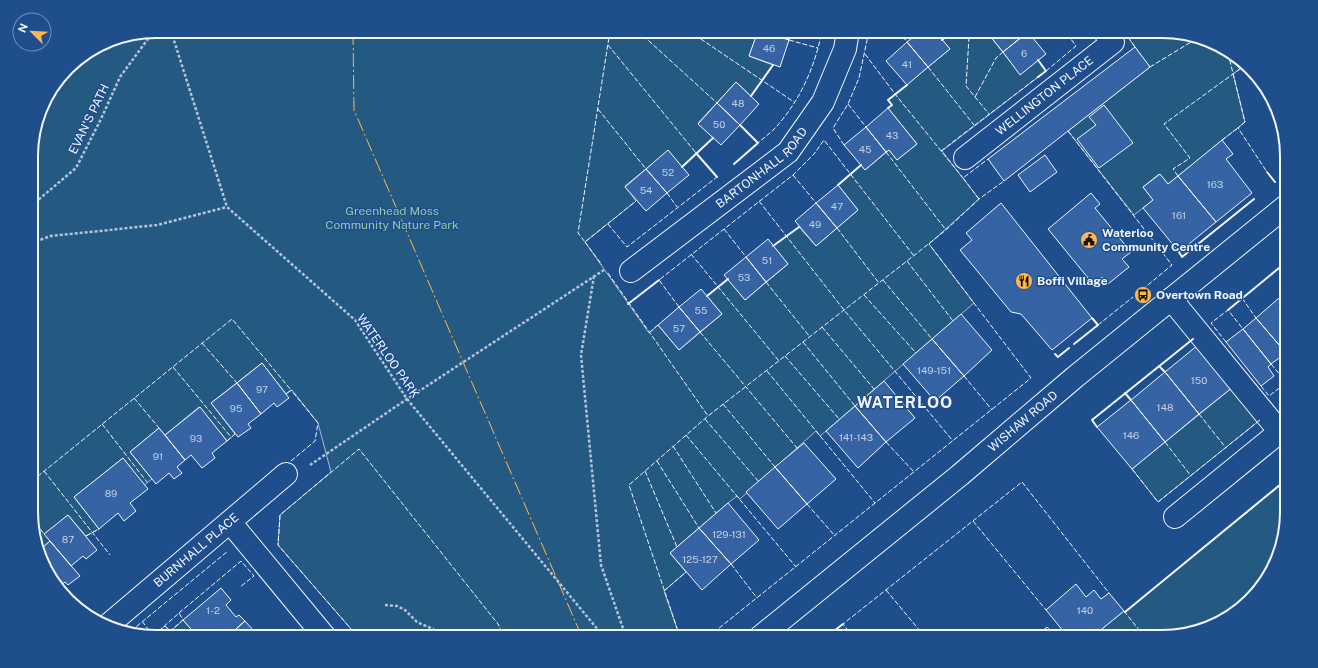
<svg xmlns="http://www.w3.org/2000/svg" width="1318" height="668" font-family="'Public Sans',sans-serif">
  <rect width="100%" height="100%" fill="#1f4e8c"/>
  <path fill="#245a82" stroke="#a8bbd7" d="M156,31H758L749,56L773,65L751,96L736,82L698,123L713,138L682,167L668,151L625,186L636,201L585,242L649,333L658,325L679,350L722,314L707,296L728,279L745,300L788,264L773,246L799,227L816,246L858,210L838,185L861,165L865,170L889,150L897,160L917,144L888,108L892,105L888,100L950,49L942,40L953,31H986L1020,74L1038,60L1046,71L942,151L979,199L929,244L974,303L826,431L820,436L816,431L740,499L737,496L728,503L670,553L686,572L664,591L680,637H358L278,545L280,515L331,472L318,423L292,390L286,394L262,363L211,403L235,434L227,441L199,407L165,435L159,428L130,452L152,479L144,485L123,458L74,497L99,529L86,536L68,515L45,534L50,541L41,549L32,528L31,148L44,101L74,62L109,40Z
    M1123,31H1162L1217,44L1244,66L1233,74L1245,122L1168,184L1159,174L1143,187L1153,200L1134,215L1068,131L1150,67Z
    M1233,387L1260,420L1158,502L1132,469Z
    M1287,480V512L1274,567L1231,616L1170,637H1092L1124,611L1125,612Z
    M183,620L198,637H156L153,636L165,626L171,631Z"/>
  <path fill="#3563a3" stroke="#f2f6ff" d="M758,31H762L789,40L780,67L749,56Z
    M762,31H792L789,40Z
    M921,31H935L950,49L928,67L907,42Z
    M986,31H1027L1028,32L1003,52Z
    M1028,32L1046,54L1020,75L1003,52Z
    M907,42L928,67L907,85L886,61Z
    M1135,47L1150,67L1004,181L988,159Z
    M736,82L759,104L740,125L717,103Z
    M717,103L740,125L721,145L698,124Z
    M1104,105L1133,143L1099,168L1077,139L1096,125L1089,117Z
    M888,108L917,144L897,160L889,150L886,152L866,127Z
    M866,127L886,152L865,170L844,145Z
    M1222,140L1233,154L1226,159L1252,193L1216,222L1178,176Z
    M668,150L689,175L667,193L646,169Z
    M1045,155L1057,172L1030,192L1018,175Z
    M646,169L667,193L646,211L625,187Z
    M1160,174L1168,184L1178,176L1216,222L1179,252L1143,208L1153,200L1143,187Z
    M838,185L858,210L837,228L816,203Z
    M1091,193L1100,204L1095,208L1131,252L1122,259L1129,267L1108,284L1102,277L1093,284L1048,229Z
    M816,203L837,228L816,246L795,221Z
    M1001,203L1092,318L1052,350L1021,314L1011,312L960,250L972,240L966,233Z
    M768,239L788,264L766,282L746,257Z
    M746,257L766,282L745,300L724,275Z
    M701,289L722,314L700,332L679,307Z
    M1286,292L1287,354L1256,318Z
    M679,307L700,332L679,350L658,325Z
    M961,314L992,350L964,376L932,339Z
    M1256,318L1286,353L1271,364L1243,329Z
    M1243,329L1271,364L1268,367L1274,376L1261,386L1226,342Z
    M932,339L964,376L935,401L903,364Z
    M1198,345L1233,387L1199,414L1165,372Z
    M262,363L289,398L277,407L274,403L261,414L237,383Z
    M1165,372L1199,414L1165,442L1131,400Z
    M884,381L915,418L886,442L855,406Z
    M237,383L261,414L248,424L251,428L238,437L211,403Z
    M1131,400L1165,442L1132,469L1097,427Z
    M855,406L886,442L858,468L826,431Z
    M200,407L227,441L212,453L215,458L202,468L191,455L185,460L165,435Z
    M159,428L185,460L177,467L182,473L174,479L169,473L156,484L130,452Z
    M804,443L836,479L807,504L775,467Z
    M1287,446V463L1279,452Z
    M123,458L148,489L130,503L136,511L124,521L118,513L99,529L74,497Z
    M775,467L807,504L778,529L746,492Z
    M728,503L759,540L731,564L699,528Z
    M68,515L97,550L86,559L83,556L71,566L44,534Z
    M699,528L731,564L702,590L670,553Z
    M50,541L80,576L68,585L65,582L57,588L41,549Z
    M1076,584L1086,597L1094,590L1101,599L1109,593L1124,611L1092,637H1068L1046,610Z
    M221,588L231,600L226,605L236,617L239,615L245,621L227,637H198L183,620Z
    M245,621L253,630L249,633L252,637H227Z
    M1047,627L1055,635L1062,630L1068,637H1035Z"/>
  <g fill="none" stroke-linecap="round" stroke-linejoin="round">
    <g stroke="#f2f6ff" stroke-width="24">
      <g id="minor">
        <path id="s1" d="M965,158L1113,42L1104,31"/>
        <path id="s2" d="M631,271L788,152L823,102L845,49L848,31"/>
        <path d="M1171,299L1280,432"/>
        <path d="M1175,517L1287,426"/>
        <path d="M230,522L325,637"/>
        <path id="s3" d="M107,626L286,474"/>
      </g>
    </g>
    <g stroke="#f2f6ff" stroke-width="24">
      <g id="major">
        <path id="s4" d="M760,637L960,475L1075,377L1286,206"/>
      </g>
    </g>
    <path stroke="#b3c4dc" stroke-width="2.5" stroke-dasharray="3 2" stroke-linecap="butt" d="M171,31L227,207L355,320L407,399L604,637
      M31,206L76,168L101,119L120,77L153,32
      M31,243L51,236L157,225L227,207
      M594,276L581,355L601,565L626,637
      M310,465L407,399L604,270
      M385,605L397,606L405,610L417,622L433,629L440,637"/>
    <use href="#minor" stroke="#1f4e8c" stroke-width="22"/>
    <use href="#major" stroke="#1f4e8c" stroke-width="22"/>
    <path stroke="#f2f6ff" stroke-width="1" stroke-dasharray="5 2" stroke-linecap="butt" d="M610,31L578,233L585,242L636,201
      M638,31L717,103
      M689,31L794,102
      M898,31L907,42
      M965,31L969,37L966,86L989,114
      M1124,31L1135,47
      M789,40L818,48
      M608,45L696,153
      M1228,53L1245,122L1238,128L1267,172
      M865,54L895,94L963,178
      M928,67L974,125
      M1150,67L1196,39
      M1046,71L1076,46L1065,31
      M975,97L996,58L1003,52
      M848,104L866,127
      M598,109L646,169
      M1068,131L1172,265L1137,294
      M1222,140L1238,128
      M756,145C763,138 771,133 777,126C801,99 815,66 822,31
      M844,145L833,128L848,104L859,78L869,31
      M941,151L1038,77
      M886,152L946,230
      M793,175L816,203
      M1178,176L1173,169L1190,158L1164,124L1244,66
      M667,193L677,207
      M979,199L963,178L988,159
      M759,201L844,310L953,441
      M608,224L627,247L717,177
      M837,228L879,283
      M724,229L746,257
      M585,242L602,265
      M691,254L779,361
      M907,261L953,321
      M1285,263H1286
      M608,273L708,416
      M883,280L932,339
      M766,282L810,337
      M864,295L916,353
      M1242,298L1256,318
      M679,307L659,280L793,175L814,154L824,140L914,256
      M1098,325L1133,297
      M822,327L874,389
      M700,332L797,448
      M649,333L658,325
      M803,342L855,406
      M1226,342L1211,323L1228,310L1243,329
      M202,343L237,383
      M785,356L840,420
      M1271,364L1286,382
      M173,367L231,437
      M767,371L875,503
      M964,376L992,410
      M1261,386L1269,396L1287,382
      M134,398L159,428
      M723,404L775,467
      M1199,414L1226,448
      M705,419L759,482
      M102,424L147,482
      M686,435L796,567
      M227,441L235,434
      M886,442L914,472
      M1165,442L1191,476
      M673,446L716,513
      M291,461L315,441L318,423L291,390
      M657,461L699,528
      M1132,469L1158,502L1260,420L1259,419
      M44,471L110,555
      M645,471L677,547
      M32,481L232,319L291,390L286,394
      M807,504L835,536
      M32,518L44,534
      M973,521L1046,610
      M86,536L99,529
      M731,564L757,598
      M886,590L925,637
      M664,591L686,572
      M1124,611L1143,635L1140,637
      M179,613L241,561L254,576L240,587
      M142,621L153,636
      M165,626L175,637
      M131,631L228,551
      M153,636L179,613L183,620L170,631
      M358,637L278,545L280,515L359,449L498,624L505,637
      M680,637L629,485L708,416L907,261L946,230L979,199L1004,181
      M708,637L1031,378L929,244
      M853,637L843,624L1022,482L1109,593"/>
    <path stroke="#f2f6ff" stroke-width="2" d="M942,40L953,31
      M1038,77L1046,71L1038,60
      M751,96L773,65
      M888,108L892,105L888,100L907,85
      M696,153L717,177
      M1280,162L1286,169
      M734,164L758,143L740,125
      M682,167L713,138
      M1267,172L1275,182
      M838,185L861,165
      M773,246L799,227
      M1179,252L1182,257L1254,199
      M707,296L728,279
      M628,304L659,280
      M1228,310L1285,263L1286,265
      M1074,344L1098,325L1092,318
      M1055,354L1058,357L1069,348
      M1159,366L1165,372
      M1125,393L1131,400
      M1097,427L1092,420L1193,339
      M1125,612L1287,479
      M826,637L843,624"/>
    <path stroke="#ffb74d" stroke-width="1" stroke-dasharray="14 3 2 3" stroke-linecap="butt" d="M353,31L354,110L582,637"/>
  </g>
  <defs>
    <g id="civic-disc" transform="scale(0.9)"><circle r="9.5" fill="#ffb74d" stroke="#1f4e8c"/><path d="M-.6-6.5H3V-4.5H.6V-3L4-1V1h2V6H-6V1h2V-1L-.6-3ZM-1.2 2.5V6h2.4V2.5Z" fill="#111"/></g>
    <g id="restaurant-disc" transform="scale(0.9)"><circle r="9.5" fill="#ffb74d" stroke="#1f4e8c"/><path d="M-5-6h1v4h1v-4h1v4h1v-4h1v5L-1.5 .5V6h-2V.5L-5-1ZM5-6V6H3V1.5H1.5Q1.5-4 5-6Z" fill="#111"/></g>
    <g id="bus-disc" transform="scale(0.9)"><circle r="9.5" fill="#ffb74d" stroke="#1f4e8c"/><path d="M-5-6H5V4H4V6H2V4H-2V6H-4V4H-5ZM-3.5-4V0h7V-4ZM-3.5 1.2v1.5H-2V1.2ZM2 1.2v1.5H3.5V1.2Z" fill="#111"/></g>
  </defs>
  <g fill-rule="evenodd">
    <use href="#civic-disc" x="1089" y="240"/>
    <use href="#restaurant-disc" x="1024" y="281"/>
    <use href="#bus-disc" x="1143" y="295"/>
  </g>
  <g text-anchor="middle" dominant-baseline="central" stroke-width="3" stroke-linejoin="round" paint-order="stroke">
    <g font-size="10" fill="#c3d1e8">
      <text x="769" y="48">46</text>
      <text x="1024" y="53">6</text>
      <text x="907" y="64">41</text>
      <text x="738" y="103">48</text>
      <text x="719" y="124">50</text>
      <text x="892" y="135">43</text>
      <text x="865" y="149">45</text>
      <text x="668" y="172">52</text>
      <text x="1215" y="184">163</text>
      <text x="646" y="190">54</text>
      <text x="837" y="206">47</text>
      <text x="1179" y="215">161</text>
      <text x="815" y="224">49</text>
      <text x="767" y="260">51</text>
      <text x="744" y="277">53</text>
      <text x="701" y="310">55</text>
      <text x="679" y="328">57</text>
      <text x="934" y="370">149-151</text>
      <text x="1199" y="380">150</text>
      <text x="262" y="389">97</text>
      <text x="1165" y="407">148</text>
      <text x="236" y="408">95</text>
      <text x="1131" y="435">146</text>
      <text x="856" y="437">141-143</text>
      <text x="196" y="438">93</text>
      <text x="158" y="456">91</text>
      <text x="111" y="493">89</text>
      <text x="729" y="534">129-131</text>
      <text x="68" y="539">87</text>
      <text x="700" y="559">125-127</text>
      <text x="213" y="610">1-2</text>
      <text x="1085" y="610">140</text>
    </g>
    <g font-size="12" fill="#f2f6ff" stroke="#1f4e8c">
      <text stroke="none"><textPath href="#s1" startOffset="101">WELLINGTON PLACE</textPath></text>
      <text transform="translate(89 119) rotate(-64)">EVAN'S PATH</text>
      <text stroke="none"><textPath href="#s2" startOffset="167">BARTONHALL ROAD</textPath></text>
      <text transform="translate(388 356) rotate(55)">WATERLOO PARK</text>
      <text stroke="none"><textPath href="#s4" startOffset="340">WISHAW ROAD</textPath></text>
      <text stroke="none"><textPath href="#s3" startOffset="117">BURNHALL PLACE</textPath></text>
    </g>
    <g font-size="12" fill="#97c8a6" stroke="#1f4e8c">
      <text x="392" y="211">Greenhead Moss<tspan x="392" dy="14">Community Nature Park</tspan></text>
    </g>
    <g font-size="12" font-weight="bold" fill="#f2f6ff" stroke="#1f4e8c" text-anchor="start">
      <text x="1102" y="233">Waterloo<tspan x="1102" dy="14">Community Centre</tspan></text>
      <text x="1037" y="281">Boffi Village</text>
      <text x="1156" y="295">Overtown Road</text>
    </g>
    <g font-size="16" font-weight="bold" letter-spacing="1" fill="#f2f6ff" stroke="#1f4e8c">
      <text x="905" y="402">WATERLOO</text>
    </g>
  </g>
  <path d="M0 0H1318V668H0ZM156 38H1162A118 118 0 0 1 1280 156V512A118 118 0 0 1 1162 630H156A118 118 0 0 1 38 512V156A118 118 0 0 1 156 38Z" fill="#1f4e8c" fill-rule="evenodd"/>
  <path fill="none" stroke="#f2f6ff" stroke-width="2" d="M156 38H1162A118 118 0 0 1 1280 156V512A118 118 0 0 1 1162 630H156A118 118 0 0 1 38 512V156A118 118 0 0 1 156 38Z"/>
  <g transform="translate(32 32) rotate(294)"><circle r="19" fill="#1f4e8c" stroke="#7391ba"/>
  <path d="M0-3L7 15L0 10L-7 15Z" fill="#ffb74d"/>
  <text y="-6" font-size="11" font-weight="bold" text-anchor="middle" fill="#f2f6ff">N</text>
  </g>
</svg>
